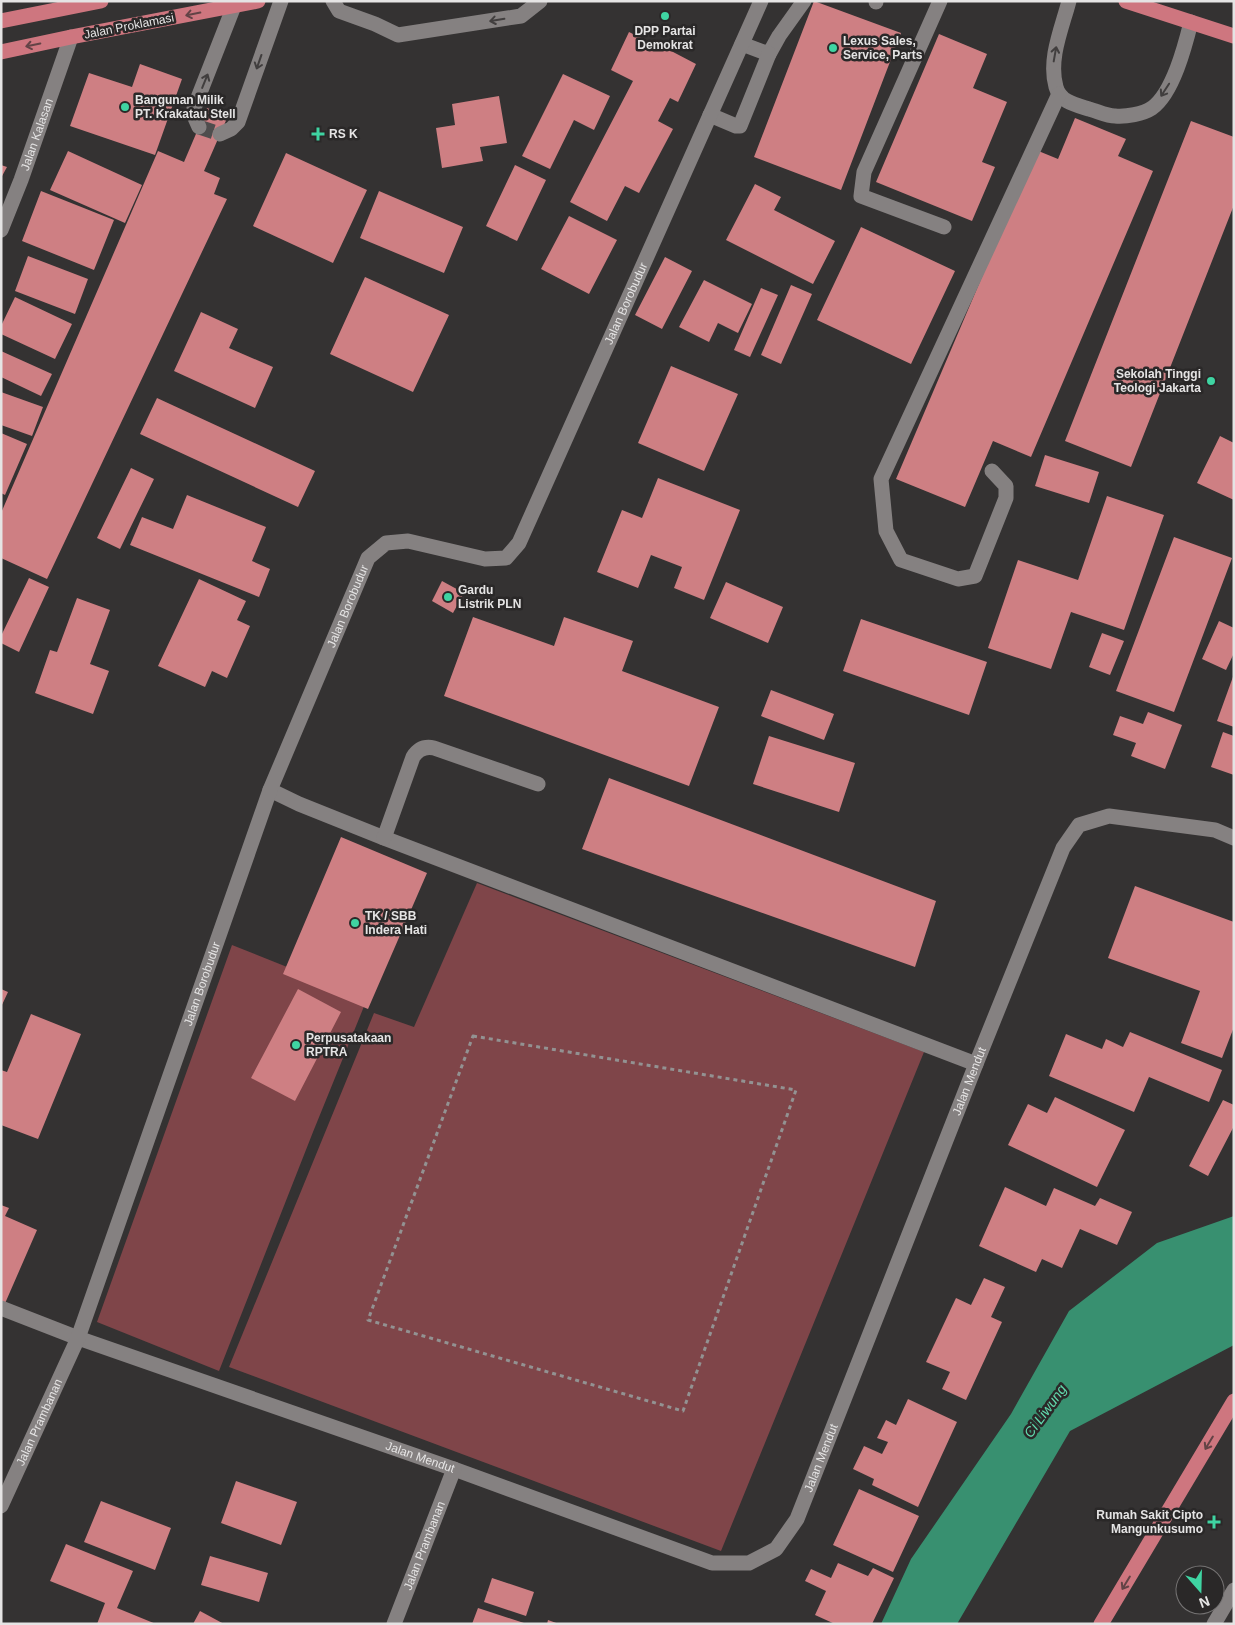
<svg xmlns="http://www.w3.org/2000/svg" width="1235" height="1625" font-family="Arial,sans-serif">
  <rect width="100%" height="100%" fill="#343232"/>
  <path fill="#7f4549" d="M477,883L924,1052L721,1551L229,1367L374,1013L414,1027Z
    M232,945L367,999L313,1132L219,1371L97,1322Z"/>
  <path fill="#389070" d="M1234,1216V1345L1070,1431L957,1624H881L911,1559L1011,1414L1069,1311L1157,1243Z"/>
  <path fill="#ce7f83" d="M814,1L901,33L841,190L754,157Z
    M629,32L653,44L654,42L696,64L678,102L670,98L658,121L673,129L639,193L625,186L607,221L570,202L633,81L611,70Z
    M939,34L987,54L973,88L1007,102L982,162L995,167L972,221L876,182Z
    M140,64L182,79L155,155L70,126L89,73L132,87Z
    M563,74L610,96L594,130L574,120L550,169L522,156Z
    M499,96L507,143L480,147L483,161L442,168L436,128L455,125L452,104Z
    M207,108L228,116L204,171L220,178L214,194L227,199L47,579L1,558V513L158,151L184,162Z
    M1075,118L1126,139L1118,156L1153,171L1031,457L993,441L965,507L896,479L1036,150L1058,159Z
    M1191,121L1234,137V205L1131,467L1065,441Z
    M68,151L142,185L125,223L50,190Z
    M286,153L367,190L333,263L253,226Z
    M1,165L7,167L1,178Z
    M515,165L546,180L517,241L486,226Z
    M755,184L781,197L774,210L835,241L813,284L726,240Z
    M41,191L114,220L94,270L22,241Z
    M379,191L463,227L444,273L360,238Z
    M569,216L617,240L589,294L541,269Z
    M861,227L955,271L911,364L817,320Z
    M28,256L88,279L75,314L15,291Z
    M665,257L692,271L662,329L635,315Z
    M365,277L449,315L413,392L330,354Z
    M704,280L752,304L738,333L718,323L709,342L679,327Z
    M791,285L812,294L781,364L761,355Z
    M761,288L778,295L750,357L734,350Z
    M15,297L72,324L55,359L1,334V326Z
    M201,312L238,329L229,348L273,367L255,408L174,371Z
    M1,351L52,374L41,396L1,377Z
    M671,366L738,394L704,471L638,443Z
    M1,392L43,407L32,436L1,425Z
    M157,398L315,471L298,507L140,434Z
    M1,433L27,444L5,495L1,493Z
    M1220,436L1234,443V500L1197,483Z
    M1045,455L1099,472L1089,503L1035,486Z
    M131,468L154,479L120,549L97,538Z
    M658,478L740,510L704,600L674,588L682,567L651,555L638,588L597,572L622,510L642,518Z
    M187,495L266,527L252,561L270,569L259,597L130,545L142,517L173,529Z
    M1107,496L1164,515L1124,630L1071,612L1051,669L988,648L1018,560L1078,580Z
    M1174,537L1232,558L1174,712L1116,691Z
    M29,578L49,587L19,652L1,643V636Z
    M199,579L246,601L237,620L250,626L227,678L212,671L205,687L158,666Z
    M442,581L464,593L453,613L432,601Z
    M726,582L783,607L768,643L710,618Z
    M77,598L110,610L90,664L109,671L93,714L35,693L50,650L57,652Z
    M473,617L554,646L564,617L633,641L622,671L719,707L689,786L444,696Z
    M861,619L987,662L969,715L843,671Z
    M1219,621L1234,628V653L1226,670L1202,659Z
    M1102,633L1124,641L1110,675L1089,667Z
    M1234,674V727L1217,721Z
    M771,690L834,714L824,740L761,716Z
    M1148,712L1182,725L1165,769L1131,756L1136,743L1113,735L1120,716L1143,724Z
    M1223,732L1234,736V775L1211,767Z
    M769,736L855,763L839,812L753,784Z
    M609,778L936,901L915,967L582,849Z
    M341,837L427,873L368,1009L283,974Z
    M1135,886L1234,922V1027L1222,1058L1181,1043L1200,991L1108,958Z
    M1,989L8,992L1,1007Z
    M298,989L341,1012L295,1101L251,1078Z
    M31,1014L81,1034L38,1139L1,1125V1070L7,1072Z
    M1130,1032L1222,1070L1209,1102L1149,1077L1134,1112L1049,1076L1066,1034L1102,1049L1106,1039L1123,1047Z
    M1055,1097L1125,1130L1097,1187L1008,1145L1028,1104L1047,1113Z
    M1223,1100L1234,1105V1126L1208,1176L1189,1166Z
    M1005,1187L1046,1206L1054,1188L1095,1206L1100,1198L1132,1212L1117,1245L1080,1229L1062,1268L1042,1259L1036,1272L979,1246Z
    M1,1205L9,1208L5,1216L37,1230L3,1308L1,1307Z
    M984,1278L1005,1287L991,1317L1002,1322L966,1400L942,1389L950,1372L926,1362L956,1298L971,1305Z
    M908,1399L957,1422L918,1507L872,1485L874,1479L853,1469L864,1446L882,1454L888,1442L877,1438L886,1420L896,1425Z
    M236,1481L297,1502L281,1545L221,1523Z
    M859,1489L919,1516L893,1572L833,1545Z
    M101,1501L171,1528L155,1570L84,1542Z
    M66,1544L133,1571L117,1608L156,1624H97L105,1603L50,1581Z
    M210,1556L268,1573L259,1602L201,1585Z
    M838,1563L868,1576L873,1568L894,1578L872,1624H835L815,1615L826,1591L805,1581L811,1569L831,1578Z
    M492,1578L534,1592L526,1616L484,1602Z
    M478,1608L524,1623V1624H472Z
    M200,1611L224,1624H193Z
    M548,1620L559,1624H547Z"/>
  <g fill="none" stroke-linecap="round" stroke-linejoin="round">
    <path stroke="#4f4d4d" stroke-width="15" stroke-dasharray="15 8" stroke-linecap="butt" d="M199,127L220,134"/>
    <path stroke="#939292" stroke-width="3" stroke-dasharray="4 4" stroke-linecap="butt" d="M473,1036L796,1090L683,1411L368,1320Z"/>
    <g stroke="#858181" stroke-width="15">
      <path d="M333,1L339,11L375,24L398,35L521,16L540,1"/>
      <path d="M940,1L864,172L861,196L944,227"/>
      <path d="M1069,1C1062,28 1048,59 1056,87C1060,102 1076,105 1089,109C1097,111 1107,116 1115,116C1126,117 1143,114 1152,108C1173,93 1185,46 1191,22"/>
      <path d="M876,2V1"/>
      <path d="M742,44L769,54L779,36L804,1"/>
      <path d="M710,115L736,126H740L769,54"/>
      <path d="M199,127L195,118L194,108L234,6"/>
      <path d="M220,134L231,129L238,122L281,1"/>
      <path id="s1" d="M1,230L21,180L71,37"/>
      <path d="M992,471L1006,486V498L975,576L958,579L901,560L886,531L881,479L1059,94"/>
      <path d="M270,790L299,804L384,838L976,1064"/>
      <path d="M384,838L413,757C418,749 425,746 434,748L538,784"/>
      <path id="s2" d="M1,1308L78,1338L454,1469L712,1563H749L776,1549L797,1519L976,1064L1063,848L1079,825L1109,816L1215,830L1234,838"/>
      <path id="s3" d="M1,1506L78,1338L270,790L368,558L386,543L408,541L485,559L506,558L519,543L761,1"/>
      <path id="s4" d="M394,1624L454,1469"/>
      <path d="M1214,1624L1234,1590"/>
    </g>
    <path stroke="#ce767f" stroke-width="15" d="M1126,1L1234,36
      M1,21L101,1
      M1,52L71,37L258,1
      M1101,1624L1234,1401"/>
  </g>
  <defs><path id="oneway-shaft" d="M-6 0H5M1.5-3L5.5 0L1.5 3" fill="none" stroke-width="1.6" stroke-linecap="round" stroke-linejoin="round" transform="scale(1.25)"/></defs>
  <g stroke="#634346">
    <use href="#oneway-shaft" transform="translate(193 14) rotate(169)"/>
    <use href="#oneway-shaft" transform="translate(33 45) rotate(168)"/>
    <use href="#oneway-shaft" transform="translate(1209 1443) rotate(121)"/>
    <use href="#oneway-shaft" transform="translate(1126 1583) rotate(121)"/>
  </g>
  <g stroke="#413e3e">
    <use href="#oneway-shaft" transform="translate(497 20) rotate(171)"/>
    <use href="#oneway-shaft" transform="translate(1055 54) rotate(-80)"/>
    <use href="#oneway-shaft" transform="translate(259 62) rotate(109)"/>
    <use href="#oneway-shaft" transform="translate(205 81) rotate(-68)"/>
    <use href="#oneway-shaft" transform="translate(1165 90) rotate(123)"/>
  </g>
  <g fill="#3fd4a2" stroke="#2a2828" stroke-width="2">
    <circle cx="665" cy="16" r="5"/>
    <circle cx="833" cy="48" r="5"/>
    <circle cx="125" cy="107" r="5"/>
    <path d="M315.5 126.5h5v5h5v5h-5v5h-5v-5h-5v-5h5z"/>
    <circle cx="1211" cy="381" r="5"/>
    <circle cx="448" cy="597" r="5"/>
    <circle cx="355" cy="923" r="5"/>
    <circle cx="296" cy="1045" r="5"/>
    <path d="M1211.5 1514.5h5v5h5v5h-5v5h-5v-5h-5v-5h5z"/>
  </g>
  <g text-anchor="middle" dominant-baseline="central" stroke-width="5" stroke-linejoin="round" paint-order="stroke">
    <g font-size="12" fill="#e5e4e4" stroke="#2a2828">
      <text transform="translate(129 26) rotate(-11)">Jalan Proklamasi</text>
      <text stroke="none"><textPath href="#s1" startOffset="102">Jalan Kalasan</textPath></text>
      <text stroke="none"><textPath href="#s3" startOffset="1445">Jalan Borobudur</textPath></text>
      <text stroke="none"><textPath href="#s3" startOffset="965">Jalan Borobudur</textPath></text>
      <text stroke="none"><textPath href="#s3" startOffset="560">Jalan Borobudur</textPath></text>
      <text stroke="none"><textPath href="#s2" startOffset="1330">Jalan Mendut</textPath></text>
      <text stroke="none"><textPath href="#s3" startOffset="92">Jalan Prambanan</textPath></text>
      <text stroke="none"><textPath href="#s2" startOffset="445">Jalan Mendut</textPath></text>
      <text stroke="none"><textPath href="#s2" startOffset="925">Jalan Mendut</textPath></text>
      <text stroke="none"><textPath href="#s4" startOffset="84">Jalan Prambanan</textPath></text>
    </g>
    <g font-size="12" font-weight="bold" fill="#e5e4e4" stroke="#2a2828" text-anchor="start">
      <text x="665" y="31" text-anchor="middle">DPP Partai<tspan x="665" dy="14">Demokrat</tspan></text>
      <text x="843" y="41">Lexus Sales,<tspan x="843" dy="14">Service, Parts</tspan></text>
      <text x="135" y="100">Bangunan Milik<tspan x="135" dy="14">PT. Krakatau Stell</tspan></text>
      <text x="329" y="134">RS K</text>
      <text x="1201" y="374" text-anchor="end">Sekolah Tinggi<tspan x="1201" dy="14">Teologi Jakarta</tspan></text>
      <text x="458" y="590">Gardu<tspan x="458" dy="14">Listrik PLN</tspan></text>
      <text x="365" y="916">TK / SBB<tspan x="365" dy="14">Indera Hati</tspan></text>
      <text x="306" y="1038">Perpusatakaan<tspan x="306" dy="14">RPTRA</tspan></text>
      <text x="1203" y="1515" text-anchor="end">Rumah Sakit Cipto<tspan x="1203" dy="14">Mangunkusumo</tspan></text>
    </g>
    <g font-size="14" font-style="italic" fill="#62dcaf" stroke="#2a2828">
      <text transform="translate(1045 1411) rotate(-54)">Ci Liwung</text>
    </g>
  </g>
  <rect width="1235" height="1625" fill="none" stroke="#e5e4e4" stroke-width="5"/>
  <g transform="translate(1200 1590) rotate(160)"><circle r="24" fill="#2a2828" stroke="#757373"/>
  <path d="M0-4L9 19L0 12L-9 19Z" fill="#3fd4a2"/>
  <text y="-8" font-size="14" font-weight="bold" text-anchor="middle" fill="#e5e4e4">N</text>
  </g>
</svg>
